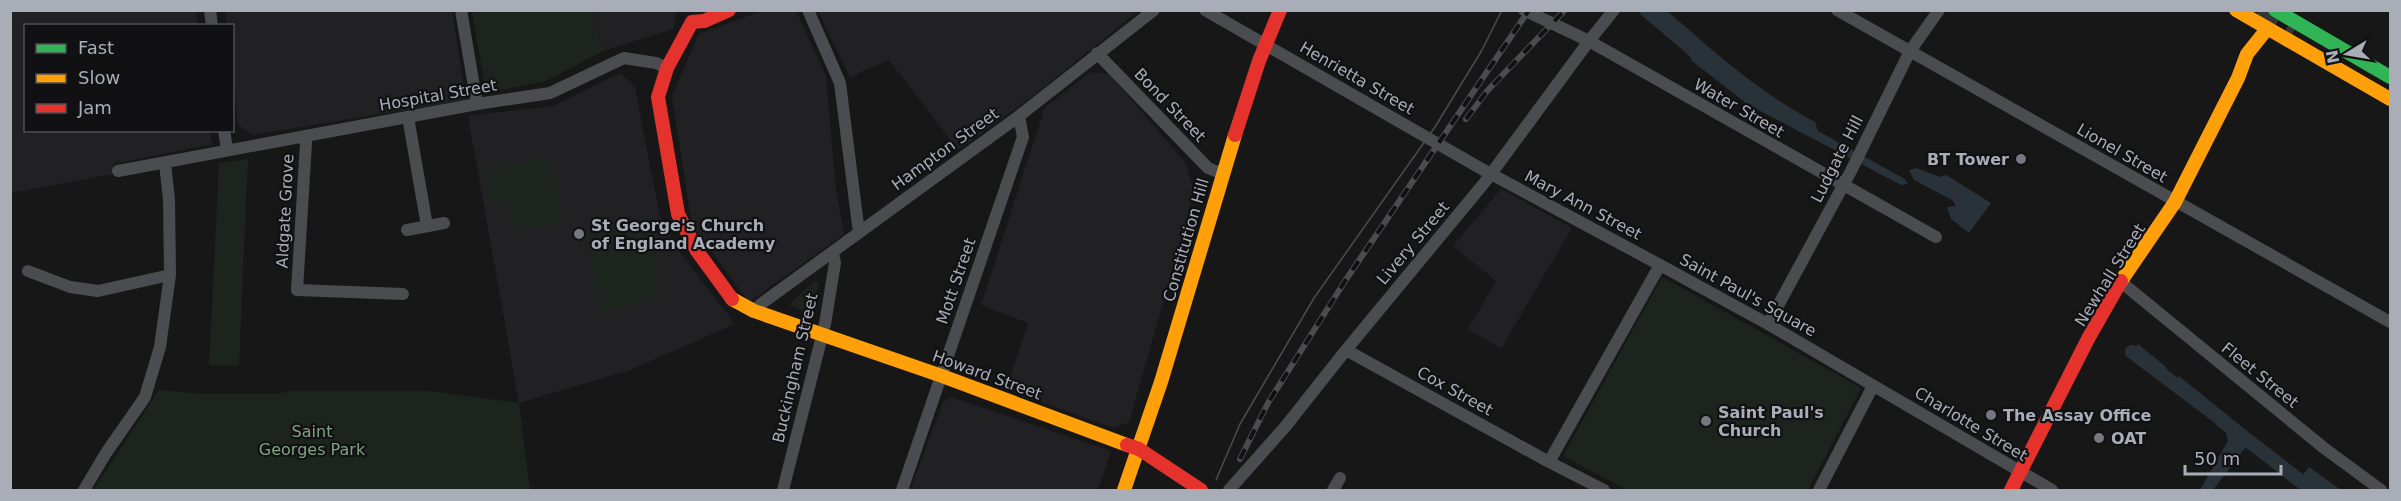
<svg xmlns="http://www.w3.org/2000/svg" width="2401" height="501" font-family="'DejaVu Sans',sans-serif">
  <rect width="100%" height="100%" fill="#171717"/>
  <path fill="#212123" d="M677,10L673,29L603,51L594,11Z
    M11,11H196L198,25L26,26V130L210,131L212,144L113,164L114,174L11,193Z
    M225,11H452L466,100L253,135L238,125L233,75L232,26L227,25Z
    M761,11H791L797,13L826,76L836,189L844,234L749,302L692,226L672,96L699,34Z
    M818,11H1138L1041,90L958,150L889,60L850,77Z
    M1091,72L1109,74L1186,163L1194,193L1129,422L1113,428L1006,389L1028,323L981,305L1045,107Z
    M620,73L635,87L660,217L679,251L735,324L630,370L519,403L468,116L554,106Z
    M1501,189L1572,228L1501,349L1468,329L1496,281L1453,246Z
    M951,397L1111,451L1098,490H910L943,402Z"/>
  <path fill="#1d241e" d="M472,11H594L603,51L546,81L486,93Z
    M551,157L563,222L511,231L506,199L489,201L483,169Z
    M248,159L239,366L209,365L219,163Z
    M649,217L663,299L599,310L584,228Z
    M1662,277L1861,388L1808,490H1627L1563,456Z
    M814,281L819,283L810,314L789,305Z
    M159,390L203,394H278L289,391H428L519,403L530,490H93Z"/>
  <path fill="#2a3239" d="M1656,11H1667C1716,53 1758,92 1815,122L1818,131L1905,179L1908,184L1901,185L1747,104L1692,61L1685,44L1696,48L1694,42Z
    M1916,168L1940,177L1946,175L1991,203L1969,233L1951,219L1947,207L1956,206L1952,200L1914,180L1909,170Z
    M2138,344L2166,367L2169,376L2175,383L2158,380L2129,356Z
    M2179,376L2257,439L2263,452L2245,448L2213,490H2200L2228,441L2226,433L2216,425L2212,412H2216L2217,410L2177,378Z
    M2309,467L2341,490H2304L2300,481L2311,483L2303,475Z"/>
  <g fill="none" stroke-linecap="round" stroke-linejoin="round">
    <path stroke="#2a3239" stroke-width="14" d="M1646,10L1698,54
      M2132,352L2225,422
      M2250,442L2312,490"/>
    <path stroke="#343537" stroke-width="22" stroke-dasharray="22 11" stroke-linecap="butt" d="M2259,10L2294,31"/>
    <path stroke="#4b4c50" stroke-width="12" d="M210,10L212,26
      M461,10L477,104
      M808,10L840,83L859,233
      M1205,10L1480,168L1660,265
      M1524,10L1589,41L1936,237
      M1837,10L2390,322
      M1097,53L1208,168L1223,174
      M408,117L427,226
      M224,130L227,149
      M304,137L306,143L297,290L403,294
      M118,171L477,104L550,93L624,58L656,63L667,68
      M407,230L444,223
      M28,271L70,287L98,291L170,275
      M2121,282L2324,448L2381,490
      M754,311L761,304L1019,116L1154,10
      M1768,324L1851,171L1910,51L1939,10
      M1346,350L1549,462
      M84,490L106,453L145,397L160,347L170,275L169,200L165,163
      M783,490L825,324L835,263L833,253
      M902,490L1023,137L1019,116
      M1229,490L1285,427L1346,350L1485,182L1589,41L1614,10
      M1333,490L1340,478
      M1604,490L1549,462L1660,265L1768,324L2052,490
      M1819,490L1873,386"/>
    <path stroke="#30b455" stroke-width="14" d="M2275,10L2390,77"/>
    <path stroke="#ff9f0a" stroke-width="14" d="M2236,10L2390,99
      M2121,281L2175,202L2238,78L2247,54L2267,29
      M732,299L754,311L942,376L1127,445
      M1124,490L1161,382L1235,135"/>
    <path stroke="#e5322d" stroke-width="14" d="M729,10L704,21L692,22L667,68L658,97L678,214L697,251L732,299
      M1235,135L1259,61L1280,10
      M1127,445L1139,449L1201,490
      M2011,490L2089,337L2121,281"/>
    <path stroke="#4b4c4f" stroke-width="1.5" d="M1216,480L1240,424L1314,298L1435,127L1482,50L1502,10"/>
    <g stroke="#4b4c4f" stroke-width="6">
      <path id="rail" d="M1466,119L1488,90L1565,10
        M1240,459L1268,403L1345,281L1529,10"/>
    </g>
    <use href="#rail" stroke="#111113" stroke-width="4" stroke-dasharray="11" stroke-linecap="butt"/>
  </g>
  <g fill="#757880" stroke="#111113" stroke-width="2">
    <circle cx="2021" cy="159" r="6"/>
    <circle cx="579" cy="234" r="6"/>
    <circle cx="1991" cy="415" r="6"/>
    <circle cx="1706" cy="421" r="6"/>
    <circle cx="2099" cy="438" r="6"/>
  </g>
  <g text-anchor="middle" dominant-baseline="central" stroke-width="4.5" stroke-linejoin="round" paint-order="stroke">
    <g font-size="16" fill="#a8adb8" stroke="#111113">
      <text transform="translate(1357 78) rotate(30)">Henrietta Street</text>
      <text transform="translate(438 95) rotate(-10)">Hospital Street</text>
      <text transform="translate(1170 105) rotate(46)">Bond Street</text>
      <text transform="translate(1739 108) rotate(30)">Water Street</text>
      <text transform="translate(945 149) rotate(-36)">Hampton Street</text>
      <text transform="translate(2122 153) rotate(30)">Lionel Street</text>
      <text transform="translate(1837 159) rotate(-63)">Ludgate Hill</text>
      <text transform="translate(1583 205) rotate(28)">Mary Ann Street</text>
      <text transform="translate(285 211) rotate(-87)">Aldgate Grove</text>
      <text transform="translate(1186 240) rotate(-74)">Constitution Hill</text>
      <text transform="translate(1413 243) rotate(-50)">Livery Street</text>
      <text transform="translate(2110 275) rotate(-58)">Newhall Street</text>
      <text transform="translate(956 281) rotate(-71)">Mott Street</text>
      <text transform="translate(1748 295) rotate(29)">Saint Paul's Square</text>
      <text transform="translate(795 368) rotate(-77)">Buckingham Street</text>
      <text transform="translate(987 375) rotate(20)">Howard Street</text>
      <text transform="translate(2260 375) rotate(39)">Fleet Street</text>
      <text transform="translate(1455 391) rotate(29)">Cox Street</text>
      <text transform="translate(1971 424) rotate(31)">Charlotte Street</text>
    </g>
    <g font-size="16" font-weight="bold" fill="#a8adb8" stroke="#111113" text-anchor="start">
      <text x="2009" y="159" text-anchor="end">BT Tower</text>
      <text x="591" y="225">St George's Church<tspan x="591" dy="18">of England Academy</tspan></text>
      <text x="1718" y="412">Saint Paul's<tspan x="1718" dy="18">Church</tspan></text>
      <text x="2003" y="415">The Assay Office</text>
      <text x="2111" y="438">OAT</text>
    </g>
    <g font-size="16" fill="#7fa381" stroke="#111113">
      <text x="312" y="431">Saint<tspan x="312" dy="18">Georges Park</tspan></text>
    </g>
  </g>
  <rect width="2401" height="501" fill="none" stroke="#a8adb8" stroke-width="24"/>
  <rect x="24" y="24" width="210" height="108" fill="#111113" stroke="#4d4f55" stroke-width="1.5"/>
  <rect x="36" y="44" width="30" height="9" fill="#30b455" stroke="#4d4f55" stroke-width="1.5"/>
  <text x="78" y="54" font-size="18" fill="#a8adb8">Fast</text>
  <rect x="36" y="74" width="30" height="9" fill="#ff9f0a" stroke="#4d4f55" stroke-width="1.5"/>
  <text x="78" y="84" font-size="18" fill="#a8adb8">Slow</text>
  <rect x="36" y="104" width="30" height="9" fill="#e5322d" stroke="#4d4f55" stroke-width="1.5"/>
  <text x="78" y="114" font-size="18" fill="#a8adb8">Jam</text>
  <g transform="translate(2347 54) rotate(259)" stroke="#111113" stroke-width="4.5" paint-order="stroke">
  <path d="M0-4.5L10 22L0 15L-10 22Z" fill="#a8adb8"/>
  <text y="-9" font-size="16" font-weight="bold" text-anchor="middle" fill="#a8adb8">N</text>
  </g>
  <path d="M2185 465v9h96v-9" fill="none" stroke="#a8adb8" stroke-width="3"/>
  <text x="2194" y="465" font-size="18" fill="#a8adb8" stroke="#111113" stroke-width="4.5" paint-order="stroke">50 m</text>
</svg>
